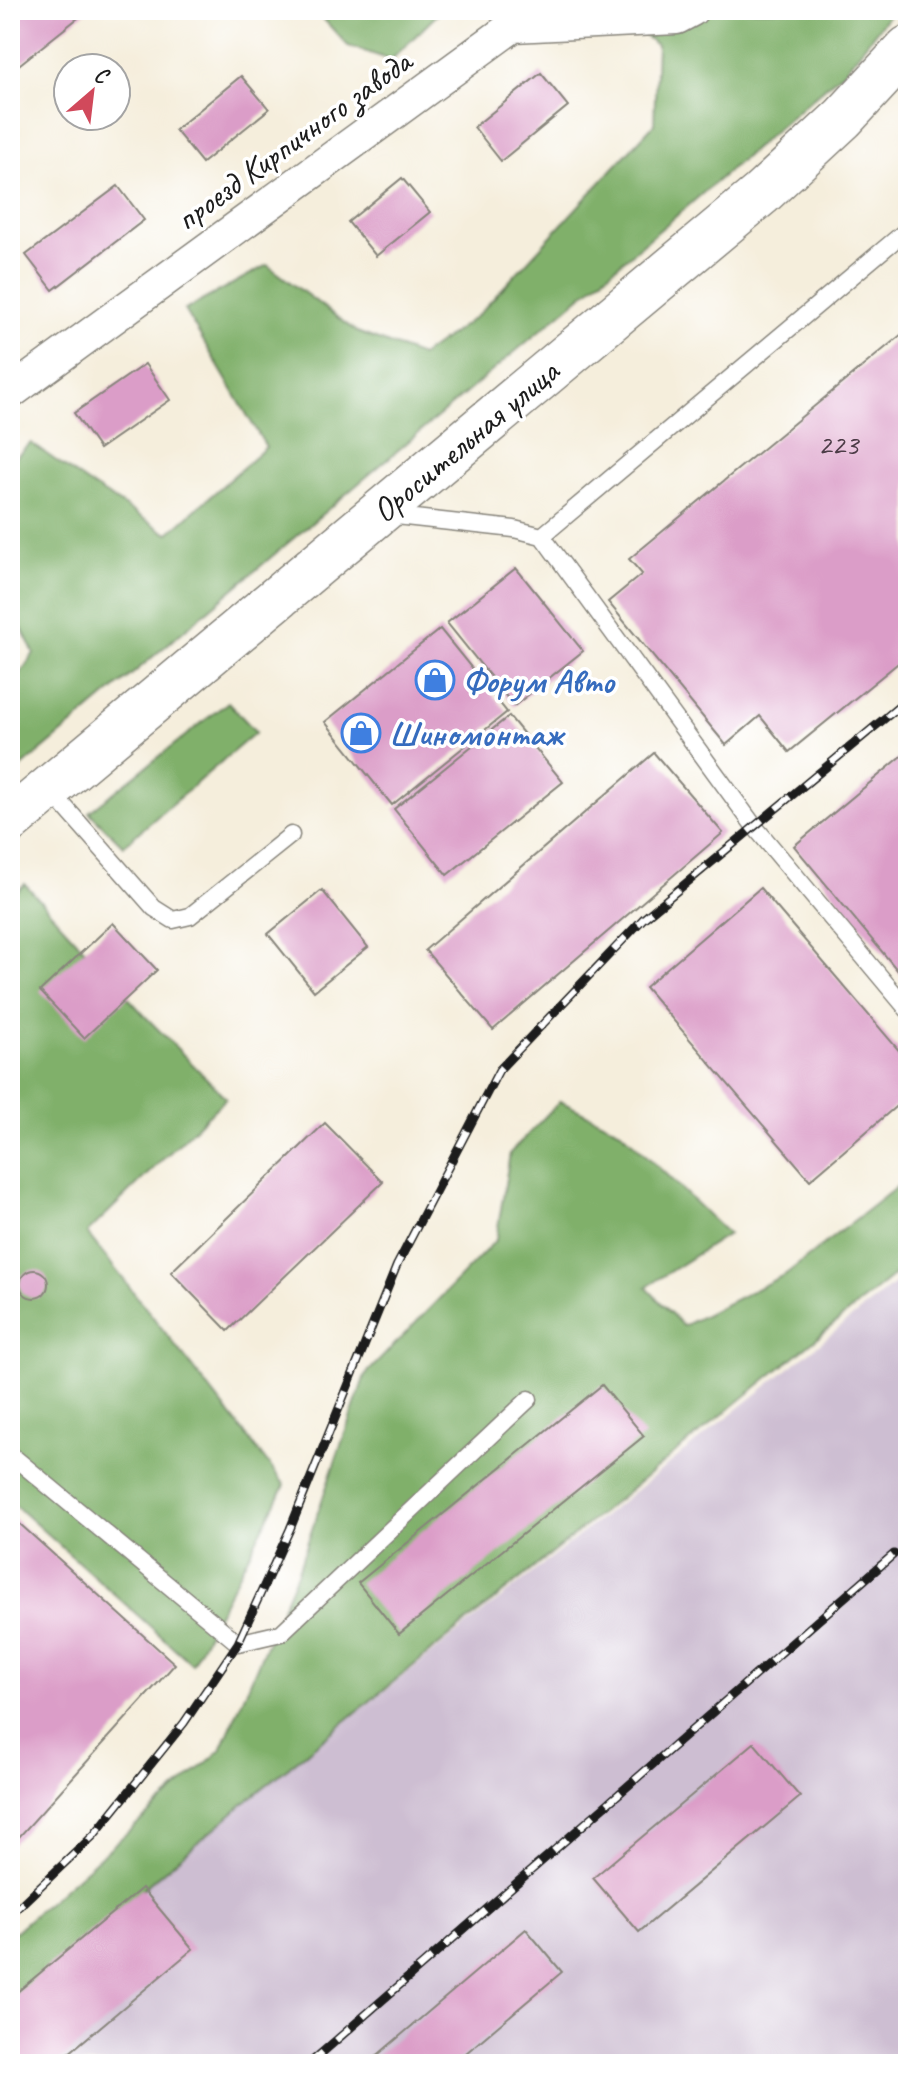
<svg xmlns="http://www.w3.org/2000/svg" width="918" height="2074" font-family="Caveat,sans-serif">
  <rect width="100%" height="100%" fill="#fff"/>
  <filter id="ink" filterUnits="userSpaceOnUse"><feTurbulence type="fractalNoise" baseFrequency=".0125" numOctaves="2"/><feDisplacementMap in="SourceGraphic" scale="16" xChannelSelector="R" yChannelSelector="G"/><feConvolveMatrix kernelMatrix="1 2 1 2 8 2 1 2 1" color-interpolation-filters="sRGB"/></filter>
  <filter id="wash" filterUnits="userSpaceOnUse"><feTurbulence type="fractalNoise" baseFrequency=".006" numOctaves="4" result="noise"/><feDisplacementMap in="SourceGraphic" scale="32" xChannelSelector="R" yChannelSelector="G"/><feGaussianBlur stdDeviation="1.8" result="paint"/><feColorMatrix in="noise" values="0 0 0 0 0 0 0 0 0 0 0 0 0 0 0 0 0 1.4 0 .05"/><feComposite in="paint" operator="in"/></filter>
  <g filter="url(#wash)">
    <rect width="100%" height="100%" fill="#f5eedc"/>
    <path fill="#cdbed2" d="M908,1273V2046L887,2064H10V1990Z"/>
    <path fill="#80b06b" stroke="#4e6644" stroke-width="2" d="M315,10H442L391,60L348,46Z
      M609,10H893L845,70L681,212L10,777V689L34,653L10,605V462L31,443L86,482L168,534L266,447L185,310L267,265L357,332L421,356L478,315L654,124L657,45Z
      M228,702L256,732L123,846L89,812Z
      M25,884L146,1017L226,1098L87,1233L285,1485L192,1664L10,1501V897Z
      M560,1101L621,1131L728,1234L646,1287L683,1326L786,1274L908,1178V1264L248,1800L10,2001V1936L221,1750L297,1573L365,1375L496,1240L510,1153Z"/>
    <g id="blocks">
      <path fill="#db9dc8" d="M10,10H88L10,72Z
        M541,73L568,106L501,161L474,127Z
        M241,76L269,109L202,163L175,130Z
        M402,178L430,212L376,256L348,222Z
        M118,186L144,220L53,290L26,255Z
        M908,329V655L789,752L760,716L726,745L608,602L642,574L629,559Z
        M145,364L170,400L99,449L74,413Z
        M516,568L583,651L514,706L447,623Z
        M440,629L507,712L392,805L325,722Z
        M509,716L563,782L447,875L394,809Z
        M908,751V983L794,846Z
        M654,753L723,833L493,1030L425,950Z
        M760,888L908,1061V1096L810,1180L645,987Z
        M322,890L368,947L314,991L268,934Z
        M113,923L157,970L84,1038L40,991Z
        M325,1123L383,1182L228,1331L171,1272Z
        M20 1284a14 14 0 1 1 28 0a14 14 0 1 1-28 0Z
        M602,1385L644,1436L399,1634L358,1583Z
        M10,1515L175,1664L10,1847Z
        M754,1743L800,1797L639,1932L593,1878Z
        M142,1888L193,1949L56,2064H10V1998Z
        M526,1929L562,1972L453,2064H367Z"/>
    </g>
  </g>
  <g filter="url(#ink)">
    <use href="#blocks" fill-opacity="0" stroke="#88857c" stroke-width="2"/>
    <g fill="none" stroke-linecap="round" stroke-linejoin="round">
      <g stroke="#88857c" stroke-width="19">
        <path id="service" d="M387,515L514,529L542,536L754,826L908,1010
          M542,536L908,229
          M50,790L154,908L173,920L190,916L291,835
          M10,1454L238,1643L281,1633L529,1399"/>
      </g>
      <g stroke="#88857c" stroke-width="35">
        <path id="minor" d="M10,393L513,26L677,18L692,10"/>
      </g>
      <g stroke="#88857c" stroke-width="47">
        <path id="secondary" d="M10,821L761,194L843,118L908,48"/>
      </g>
      <use href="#service" stroke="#fff" stroke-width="16"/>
      <use href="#minor" stroke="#fff" stroke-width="32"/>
      <use href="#secondary" stroke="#fff" stroke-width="44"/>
      <g stroke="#1c1c1c" stroke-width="9">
        <path id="rail" d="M10,1915L94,1835L184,1723L238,1643L290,1529L397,1265L499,1070L643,919L908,699
          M309,2064L894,1554"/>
      </g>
      <use href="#rail" stroke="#fff" stroke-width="6" stroke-dasharray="18" stroke-linecap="butt"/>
    </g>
  </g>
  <defs>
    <g id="shop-ring" transform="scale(2)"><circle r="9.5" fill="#fff" stroke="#3f7fe0" stroke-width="1.5"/><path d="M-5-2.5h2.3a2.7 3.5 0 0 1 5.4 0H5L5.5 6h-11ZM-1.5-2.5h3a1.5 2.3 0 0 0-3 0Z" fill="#3f7fe0"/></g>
  </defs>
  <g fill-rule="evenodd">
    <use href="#shop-ring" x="435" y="680"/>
    <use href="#shop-ring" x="361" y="733"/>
  </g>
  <g text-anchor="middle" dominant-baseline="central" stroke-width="7" stroke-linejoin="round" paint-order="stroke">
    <g font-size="30" fill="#4c3c47">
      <text x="838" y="444">223</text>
    </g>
    <g font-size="34" fill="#1c1c1c" stroke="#fff">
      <text transform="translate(293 140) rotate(-36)">проезд Кирпичного завода</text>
      <text transform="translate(465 441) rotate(-40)">Оросительная улица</text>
    </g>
    <g font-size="34" font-weight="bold" fill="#366cbe" stroke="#fff" text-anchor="start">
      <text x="463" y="680">Форум Авто</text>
      <text x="389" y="733">Шиномонтаж</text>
    </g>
  </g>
  <rect width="918" height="2074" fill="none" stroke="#fff" stroke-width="40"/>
  <g transform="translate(92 92) rotate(28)"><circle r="38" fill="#ffffff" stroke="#a4a4a4" stroke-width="2"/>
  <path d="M0-6L14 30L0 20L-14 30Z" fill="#d1495b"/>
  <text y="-12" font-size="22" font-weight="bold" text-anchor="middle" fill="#1c1c1c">С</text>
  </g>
</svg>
